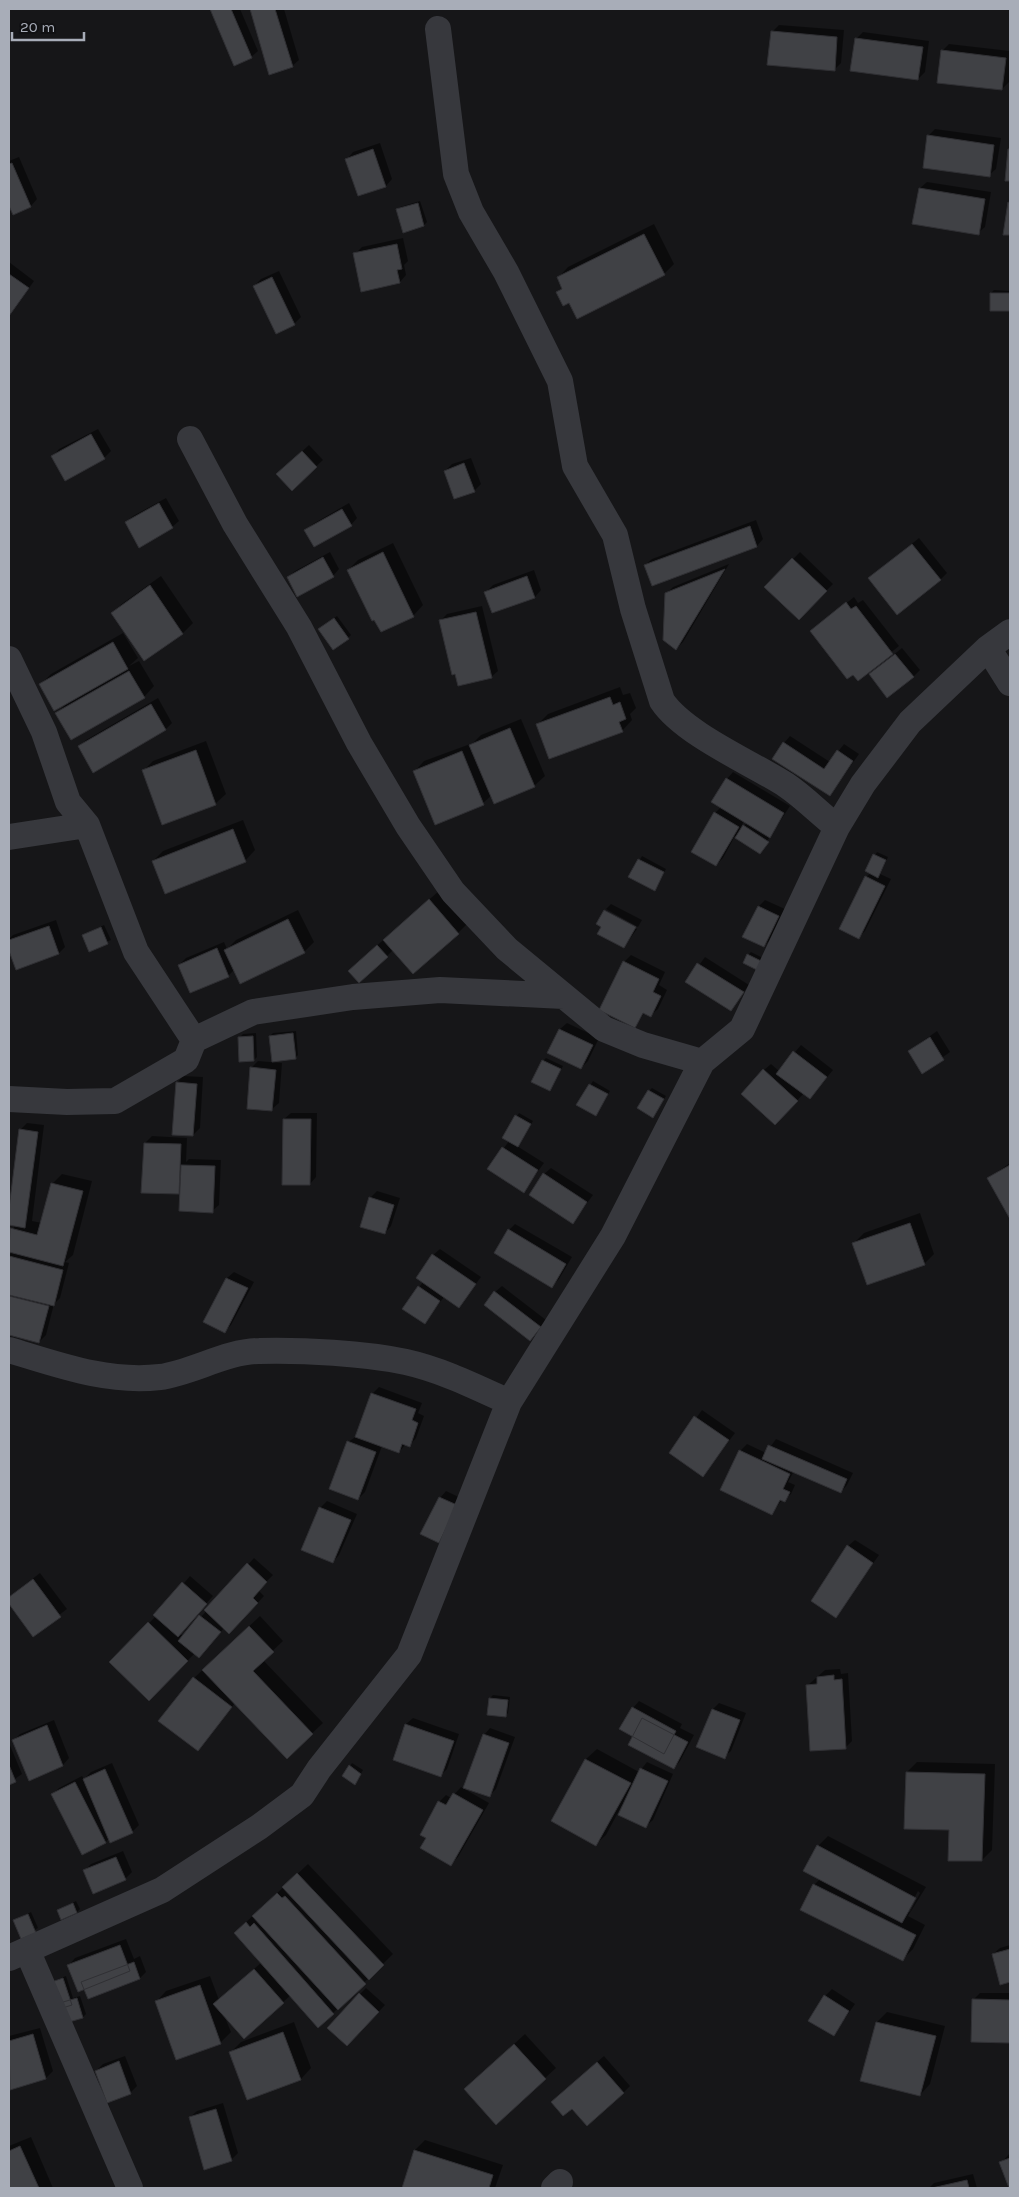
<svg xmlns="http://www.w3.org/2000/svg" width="1019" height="2197" font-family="Karla,sans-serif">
  <rect width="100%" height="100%" fill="#161618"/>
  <path fill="#0007" fill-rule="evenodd" d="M211,9H240L258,51L251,57L235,64Z
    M251,9H284L299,60L292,66L270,73Z
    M779,25L844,30L841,63L834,70L772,32Z
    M863,32L929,41L925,72L918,79L856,39Z
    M949,44L1010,51L1009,82L1002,89L942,51Z
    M935,129L1001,138L996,169L989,175L928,136Z
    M380,143L392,179L386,186L347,159L353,152Z
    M19,157L37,199L31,206L13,214L9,203V161Z
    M927,182L991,192L985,227L978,233L920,188Z
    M420,201L427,222L424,225L397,210L400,207Z
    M654,224L674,264L664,274L570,302L557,292L563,287L558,278L568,267Z
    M403,238L408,261L404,265L406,275L400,282L355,254L362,247Z
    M9,262L34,281L9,316Z
    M279,271L301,317L294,324L254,286L261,279Z
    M994,290L1010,291V310L991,309V293Z
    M98,429L111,451L104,458L53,456L59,449Z
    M309,445L323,460L292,489L285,467Z
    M471,458L481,484L474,491L445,471L452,464Z
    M166,498L179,521L172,527L126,522L133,516Z
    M349,503L357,518L351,525L306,530L313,524Z
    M756,520L763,539L757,546L652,585L645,565L652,559Z
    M919,538L947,573L940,580L877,572Z
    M393,543L423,605L413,616L348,570L358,560Z
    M330,552L339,569L333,576L288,577L295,571Z
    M800,552L833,584L799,618L766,587Z
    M729,564L683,642L676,649L666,594L673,587Z
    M534,570L541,590L535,597L493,612L486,592L493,585Z
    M161,576L193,623L183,633L145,659L112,613L123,603Z
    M854,597L858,603L863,600L899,646L858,679L812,631Z
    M482,606L498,671L491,677L440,621L447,614Z
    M337,616L351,635L348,638L323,626Z
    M123,633L138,658L129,666L139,661L154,686L144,697L57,713L66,704L41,684L51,674Z
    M902,648L920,670L913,677L877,668Z
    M620,687L623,695L630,693L636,708L630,714L632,720L622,731L538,724L548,714Z
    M158,698L172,723L166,729L93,771L79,747L86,740Z
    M521,719L545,776L534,786L492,795L483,803L435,824L414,772L424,761L473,743L481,735Z
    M790,736L830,762L844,744L859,754L830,795L784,743Z
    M206,741L226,794L215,804L143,771L153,761Z
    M733,772L790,806L760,852L735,836L723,858L716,865L715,813L721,807L727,779ZM744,821L747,823L740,829Z
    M243,820L255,850L245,861H153L163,851Z
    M877,852L888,857L880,874L891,879L865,931L859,937L866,877L871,873L866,871Z
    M642,856L666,869L654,889L630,877Z
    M440,890L468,923L458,933L413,973L393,950L387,956L356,964Z
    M765,900L785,909L771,939L764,946L759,906Z
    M611,904L642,920L638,927L606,909Z
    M298,910L314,942L304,952L235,969L228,976L179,965L186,958L224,942L227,949L236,940Z
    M605,910L637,929L624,947L597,924Z
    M56,920L65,947L59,953L16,969L9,947V939L13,935Z
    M104,925L111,940L89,950L83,936Z
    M751,952L765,959L759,970L748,955Z
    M631,955L665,972L659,985L667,990L658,1009L651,1015L645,1012L635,1026L624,962Z
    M705,957L749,985L731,1009L687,982Z
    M567,1023L599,1038L588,1061L581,1068L549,1052L560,1029Z
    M296,1031L298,1055L295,1058L270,1036L273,1033Z
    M937,1031L950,1052L922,1072L909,1051Z
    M256,1033L257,1057L254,1060L240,1037L243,1034Z
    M801,1045L833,1070L810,1098L804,1093L782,1117L764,1070L771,1064L779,1071Z
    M546,1058L563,1066L549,1090L543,1061Z
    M258,1061L282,1063L279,1103L272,1109L251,1068Z
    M183,1076L203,1077L200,1128L193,1135L177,1083Z
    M593,1081L610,1091L596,1115L578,1105Z
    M652,1088L666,1096L653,1116L649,1091Z
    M291,1113H317L316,1177L310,1184L284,1119Z
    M519,1113L533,1121L517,1146L544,1163L523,1192L489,1169L509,1141L503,1138Z
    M27,1123L44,1125L32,1221L42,1223L52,1184L62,1174L92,1181L73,1255L65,1262L69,1263L60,1298L54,1304L46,1335L39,1342L9,1334V1256L12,1252L9,1251V1238L15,1225L9,1224V1218L20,1130Z
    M152,1136L187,1138L186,1162L189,1159L221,1160L219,1205L212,1211L181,1190L178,1193L145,1143Z
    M1010,1163V1217L989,1178Z
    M551,1168L593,1195L573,1222L544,1174Z
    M377,1191L400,1198L391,1226L385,1233L370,1198Z
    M920,1213L934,1254L924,1264L854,1243L864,1233Z
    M515,1224L572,1257L559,1279L552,1286L509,1230Z
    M440,1249L481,1277L459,1306L445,1296L424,1322L403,1309L423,1282L433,1255Z
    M234,1272L254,1282L231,1325L225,1331L205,1322L227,1278Z
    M502,1286L546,1320L530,1339L495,1292Z
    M379,1387L422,1403L418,1413L424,1416L416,1438L410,1445L406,1444L399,1452L382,1446L365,1492L358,1499L348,1442L357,1436L372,1394Z
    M702,1410L735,1433L703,1475L671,1453Z
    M776,1439L853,1473L847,1485L841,1492L794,1471L788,1482L795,1485L791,1494L784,1500H782L772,1513L740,1451L747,1444L766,1453Z
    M446,1491L463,1499L422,1534L440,1498Z
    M327,1501L357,1514L339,1555L333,1562L320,1508Z
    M855,1540L879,1555L836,1616L848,1546Z
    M254,1558L273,1575L258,1590L264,1596L236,1626L224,1628L206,1649L195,1653L149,1700L111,1662L156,1616L190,1576L213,1596L180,1633L183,1637Z
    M40,1573L67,1609L33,1635L9,1602V1597Z
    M260,1616L283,1641L263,1660L323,1723L287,1757L235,1703L197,1750L194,1678Z
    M840,1669L841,1674L848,1673L852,1741L846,1747L808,1685L825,1670Z
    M493,1695L510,1697L508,1713L505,1716L490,1698Z
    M639,1701L682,1724L680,1728L694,1735L680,1761L674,1768L633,1708Z
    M719,1703L746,1713L731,1751L724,1757L713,1709Z
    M413,1718L459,1734L447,1769L440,1776L394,1759L406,1724Z
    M54,1720L69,1758L63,1765L29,1779L13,1741L20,1734Z
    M490,1728L515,1737L496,1789L489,1796L484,1735Z
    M9,1743L22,1774L9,1783Z
    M597,1749L639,1772L647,1762L673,1774L653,1820L646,1826L622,1805L606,1835L595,1845L552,1821L586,1759Z
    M917,1762L995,1764L992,1850L982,1860L950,1829L907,1772Z
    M112,1763L139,1825L132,1832L109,1838L106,1842L52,1795L59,1788L82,1776L84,1779L91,1772Z
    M352,1763L363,1770L357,1780L350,1766Z
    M461,1787L489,1803L458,1857L451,1864L428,1837L439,1802L446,1795L451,1798Z
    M828,1836L926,1887L908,1916L925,1925L913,1949L903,1959L814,1885L820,1879L818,1846ZM918,1891L920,1893L910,1912H907Z
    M123,1851L132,1872L125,1879L84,1871L91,1864Z
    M308,1864L393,1954L333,2013L291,1995L244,2037L224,2015L231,2032L220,2043L156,2002L166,1991L210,1976L219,2000L262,1962L242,1926Z
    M76,1901L80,1909L77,1912L59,1910Z
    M31,1912L38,1928L22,1937L15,1920Z
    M126,1939L134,1959L140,1956L146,1972L140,1978L85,1988L69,1965L75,1958Z
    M1010,1945V1981L1001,1984L993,1954L1000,1948Z
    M66,1976L73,1998L80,1996L86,2014L83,2017L51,1982Z
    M366,1988L385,2005L354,2038L360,1994Z
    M832,1989L855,2004L834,2034L825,1996Z
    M980,1993H1010V2042L972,2041L973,2000Z
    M887,2012L945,2026L930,2084L920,2095L877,2022Z
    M294,2022L311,2068L301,2079L248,2098L231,2052L241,2042Z
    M40,2028L53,2071L46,2078L11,2088L9,2036Z
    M525,2034L556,2068L496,2123L476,2079Z
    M125,2056L137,2086L130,2093L96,2071L103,2064Z
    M604,2056L630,2086L623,2093L572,2107L559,2095Z
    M223,2103L238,2153L231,2160L190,2117L197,2111Z
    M31,2137L53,2188H9V2146Z
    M425,2140L503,2165L495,2188H403L415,2150Z
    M1010,2153V2187L1001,2163Z
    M973,2174L977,2188H929L934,2183Z"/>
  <path fill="#404145" stroke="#303034" d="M210,9H231L252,58L234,66Z
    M250,9H275L293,67L269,75Z
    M771,31L837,37L835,71L767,65Z
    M855,38L923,47L918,80L850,71Z
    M941,50L1006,58L1002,90L937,83Z
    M927,135L994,145L990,177L923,168Z
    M373,149L386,187L358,196L345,159Z
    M1008,149H1010V181H1005Z
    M12,163L31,207L13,215L9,206V164Z
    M919,188L985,199L979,235L912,224Z
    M1008,202L1010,203V235H1003Z
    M418,203L424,226L403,233L396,209Z
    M644,234L665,275L577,319L569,303L563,306L556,292L562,289L557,277Z
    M397,244L402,269L397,270L400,283L361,292L353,253Z
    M9,274L29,288L9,316Z
    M272,277L295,325L276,334L253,286Z
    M990,293H1010V311H990Z
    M91,434L105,459L65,481L51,456Z
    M302,451L317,467L292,491L276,474Z
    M464,463L475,492L454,499L444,471Z
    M159,503L173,528L139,548L125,522Z
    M342,509L352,526L314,547L304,530Z
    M750,526L757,547L652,586L644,565Z
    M912,544L941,580L897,615L868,578Z
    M383,552L414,617L381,632L374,620L372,621L347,570Z
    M323,557L334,577L297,597L287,577Z
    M792,558L827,591L799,620L764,587Z
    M725,569L676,650L663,640L665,593Z
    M527,576L535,598L492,613L484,592Z
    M150,585L183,634L144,661L111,613Z
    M846,602L851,609L856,606L893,654L858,681L853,675L847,679L810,631Z
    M476,612L492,678L458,686L455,674L452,675L439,620Z
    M334,618L349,639L333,650L318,629Z
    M113,642L128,669L54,711L39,684Z
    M895,654L914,677L887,698L869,674Z
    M129,671L145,698L71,740L55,713Z
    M610,697L613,705L620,702L626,719L619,722L623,732L549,759L536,724Z
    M151,704L166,730L93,773L78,746Z
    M510,728L535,787L494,804L469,745Z
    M783,742L824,769L837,750L853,761L830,796L772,759Z
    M196,750L216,805L162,825L142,770Z
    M462,751L484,805L435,825L413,771Z
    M726,778L784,813L770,838L711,802Z
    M714,812L739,827L716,866L691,852Z
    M743,825L769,842L760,854L735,838Z
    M233,829L246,862L165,894L152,861Z
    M873,854L886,860L878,878L865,871Z
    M638,859L664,872L655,891L628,877Z
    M865,876L885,886L859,939L839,929Z
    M429,899L459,934L413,974L383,940Z
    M758,906L779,916L764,947L742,937Z
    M604,910L636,927L624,948L597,934L601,927L596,924Z
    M288,919L305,953L240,984L224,950Z
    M49,926L59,954L16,970L9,951V940Z
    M101,927L108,944L89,952L82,935Z
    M377,945L388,957L359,983L348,971Z
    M217,948L229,977L190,993L178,965Z
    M747,954L763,962L759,971L743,963Z
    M623,961L659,979L653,992L661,996L651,1017L643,1013L635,1028L599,1010Z
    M697,963L744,992L731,1011L685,982Z
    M559,1029L593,1045L581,1069L547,1053Z
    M293,1033L296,1059L272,1062L269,1036Z
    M253,1036L254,1061L239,1062L238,1037Z
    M930,1037L944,1060L922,1074L908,1051Z
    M793,1051L827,1077L810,1099L776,1074Z
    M542,1060L561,1069L550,1091L531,1082Z
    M250,1067L276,1070L272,1111L247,1109Z
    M763,1069L798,1101L775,1125L741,1094Z
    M176,1082L197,1084L193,1136L172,1135Z
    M589,1084L608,1094L596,1116L576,1105Z
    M648,1090L664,1099L653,1118L637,1108Z
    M515,1115L531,1124L518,1147L502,1138Z
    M283,1119H311L310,1185H282Z
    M19,1129L38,1132L25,1228L9,1225V1208Z
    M144,1143L181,1144L179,1194L141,1193Z
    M502,1147L538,1170L524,1193L487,1169Z
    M181,1165L215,1166L213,1213L179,1211Z
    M1010,1165V1219L987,1178Z
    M543,1173L587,1202L573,1224L529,1195Z
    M51,1183L83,1191L63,1266L9,1252L10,1228L37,1235Z
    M369,1197L394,1205L385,1234L360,1227Z
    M910,1223L925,1265L867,1285L852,1243Z
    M508,1229L566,1264L552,1288L494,1253Z
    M432,1254L476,1284L459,1308L416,1278Z
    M9,1256L63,1270L54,1306L9,1295Z
    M226,1278L248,1288L225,1333L203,1322Z
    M418,1286L440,1301L425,1324L402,1309Z
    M494,1291L541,1327L530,1341L484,1305Z
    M9,1296L49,1306L39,1343L9,1335Z
    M371,1393L416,1409L412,1420L418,1423L410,1447L402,1444L399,1453L355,1437Z
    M694,1416L729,1440L703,1477L669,1453Z
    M347,1441L376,1452L358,1500L329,1489Z
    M768,1445L847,1479L841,1493L762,1459Z
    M739,1450L790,1474L783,1489L790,1492L785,1502L780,1500L772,1515L720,1490Z
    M439,1497L457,1505L439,1543L420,1534Z
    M319,1507L351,1520L333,1563L301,1550Z
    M847,1545L873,1563L836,1618L811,1601Z
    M247,1563L267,1582L253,1598L258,1603L229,1634L204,1610Z
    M33,1579L61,1617L33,1637L9,1604V1597Z
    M182,1582L207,1604L178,1637L153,1615Z
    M199,1615L221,1632L199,1658L178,1641Z
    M148,1622L188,1661L149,1701L109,1662Z
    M249,1626L274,1652L253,1671L313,1734L287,1759L202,1670Z
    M834,1675V1680L842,1679L846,1749L810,1751L806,1685L817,1684V1677Z
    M193,1677L232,1707L198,1751L158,1721Z
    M489,1698L508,1700L506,1717L487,1715Z
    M632,1707L676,1731L664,1754L619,1729Z
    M712,1709L740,1720L725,1759L696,1747Z
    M642,1718L688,1742L674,1769L628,1745Z
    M405,1724L454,1741L441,1777L393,1760Z
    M47,1725L63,1766L29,1781L12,1740Z
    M483,1734L509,1743L490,1797L463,1788Z
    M585,1759L631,1783L596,1846L551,1821Z
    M9,1765L16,1782L9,1785Z
    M349,1765L361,1774L355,1785L342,1776Z
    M640,1768L668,1781L646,1828L618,1815Z
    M105,1769L133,1833L110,1843L83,1779Z
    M906,1772L985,1774L982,1861H948L949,1830L904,1829Z
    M75,1782L106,1843L82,1855L51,1794Z
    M453,1793L483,1810L451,1866L420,1848L426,1838L420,1835L438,1801L446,1805Z
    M817,1845L916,1898L902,1923L803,1871Z
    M116,1857L126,1880L93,1894L83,1870Z
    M297,1873L384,1965L369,1980L282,1887Z
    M813,1884L916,1935L903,1961L800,1910Z
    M277,1893L282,1898L285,1896L366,1984L338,2010L252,1916Z
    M73,1903L77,1913L61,1920L57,1910Z
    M28,1914L36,1933L21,1939L13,1920Z
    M246,1922L250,1927L254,1923L334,2014L318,2028L234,1933Z
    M120,1945L130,1971L78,1992L67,1965Z
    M1010,1949V1982L1000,1985L992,1954Z
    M134,1962L140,1979L88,1999L81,1982Z
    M254,1969L284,2003L244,2039L213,2004Z
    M63,1978L72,2005L56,2010L46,1984Z
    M200,1985L221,2044L176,2060L155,2001Z
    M359,1993L379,2012L347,2046L327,2028Z
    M824,1995L849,2011L834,2036L808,2021Z
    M77,1998L83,2018L69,2022L63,2002Z
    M972,1999L1010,2000V2043L971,2042Z
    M876,2022L936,2036L920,2096L860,2081Z
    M283,2032L301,2080L247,2100L229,2052Z
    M33,2034L46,2079L10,2090L9,2041Z
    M514,2044L546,2079L496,2125L464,2089Z
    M119,2061L131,2094L107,2103L95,2071Z
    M597,2062L624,2093L587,2126L572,2109L563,2116L551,2102Z
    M216,2109L232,2161L204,2170L189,2117Z
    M20,2146L39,2188H9V2151Z
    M414,2150L493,2175L489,2188H402Z
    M1010,2158V2188H1009L999,2162Z
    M967,2180L969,2188H932Z"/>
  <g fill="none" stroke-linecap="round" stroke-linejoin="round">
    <path stroke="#37383d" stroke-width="26" d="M438,29L456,174L471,212L506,272L560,381L575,466L615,535L633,609L662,701C684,734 752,763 786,785C804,797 820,814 837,827
      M190,439L235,524L299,627L359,743L408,826L453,892L507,949L604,1029L643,1045L702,1062
      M988,648L1010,683
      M9,659L44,732L68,802L87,825L136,952L194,1040
      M9,837L87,825
      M9,1099L67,1102L115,1101L186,1060L194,1040L253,1012L353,997L440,990L564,996
      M9,1350C59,1365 107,1383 160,1377C191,1373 227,1351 259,1351C303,1350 364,1353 406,1362C442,1370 476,1387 509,1402
      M27,1950L130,2188
      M9,1958L162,1890L259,1827L302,1795L319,1769L409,1655L509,1402L613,1236L702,1062L742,1029L837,827L863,784L910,722L988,648L1010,632
      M554,2188L560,2182"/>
  </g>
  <rect width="1019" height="2197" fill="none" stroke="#a8adb8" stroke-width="20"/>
  <path d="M12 32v8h72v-8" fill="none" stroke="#a8adb8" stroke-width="2.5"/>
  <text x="20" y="32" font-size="15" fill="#a8adb8" stroke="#111113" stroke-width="4" paint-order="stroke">20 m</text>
</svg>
